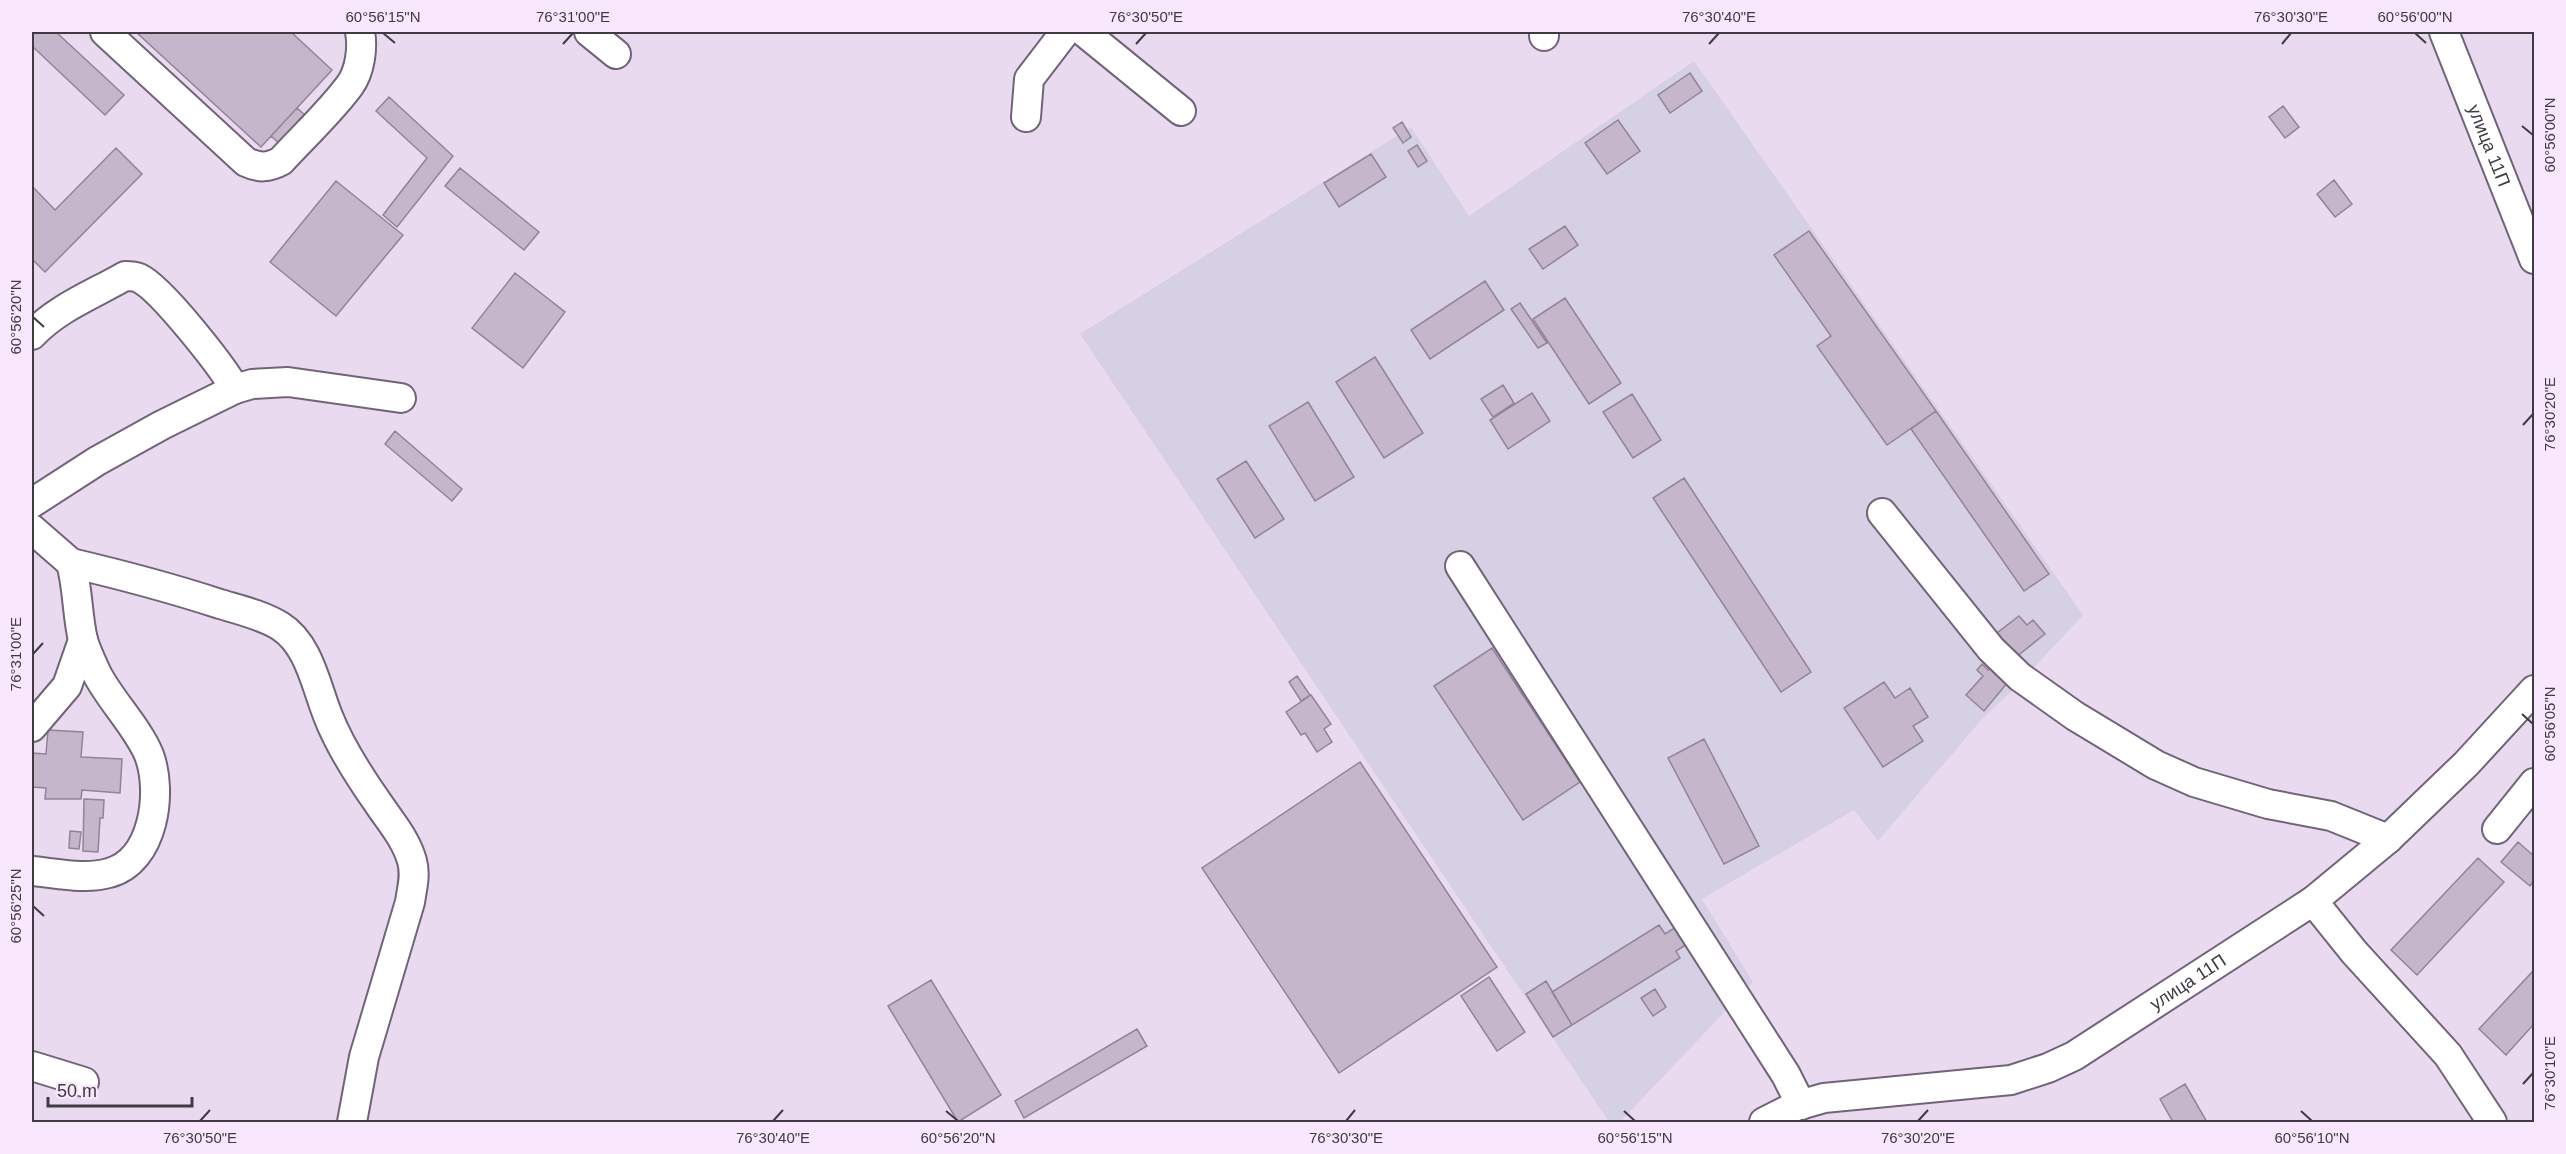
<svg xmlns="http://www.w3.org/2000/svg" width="2566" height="1154" font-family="Arial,sans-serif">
  <rect width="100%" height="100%" fill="#eadaf0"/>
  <path fill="#d6d0e5" d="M1694,61L2083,615L2015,688L1982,719L1878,841L1854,810L1702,899L1753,982L1620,1122H1609L1080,334L1411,127L1469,216Z"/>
  <path fill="#c6b6cb" stroke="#928397" stroke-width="1.5" d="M32,32H56L124,95L105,115L32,46Z
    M136,32H291L332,70L261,147Z
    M1690,73L1702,91L1670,113L1658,95Z
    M389,97L453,156L397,227L383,215L427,158L376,111Z
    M2283,106L2299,127L2285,138L2269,117Z
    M297,108L306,116L280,144L271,136Z
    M1618,120L1640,151L1607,174L1585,143Z
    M1402,122L1411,137L1403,143L1393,128Z
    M1417,145L1427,161L1418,167L1408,151Z
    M116,148L142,174L45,272L32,259V186L55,210Z
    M1371,154L1386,177L1339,207L1324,183Z
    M460,168L539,232L524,250L445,186Z
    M2334,180L2352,204L2335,217L2317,194Z
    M336,181L403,235L336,316L270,262Z
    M1565,226L1578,245L1543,269L1529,249Z
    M1809,231L1936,411L1887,445L1817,346L1831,336L1774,255Z
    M515,273L565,312L523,368L472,328Z
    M1485,281L1504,310L1430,359L1411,330Z
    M1565,298L1621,383L1589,404L1533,319Z
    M1520,303L1547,343L1538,348L1511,309Z
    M1375,357L1423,433L1384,458L1336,382Z
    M1503,385L1514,403L1493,417L1481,399Z
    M1532,393L1550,421L1508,449L1490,420Z
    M1632,394L1661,440L1633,458L1603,412Z
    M1308,402L1354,477L1315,501L1269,426Z
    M1936,411L2049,574L2024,591L1911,429Z
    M395,431L462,489L452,501L385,444Z
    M1246,461L1284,519L1255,538L1217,479Z
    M1684,478L1811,672L1781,692L1653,498Z
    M2019,616L2027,625L2033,620L2045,634L2016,657L1997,633Z
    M1492,648L1580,782L1523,820L1434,686Z
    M1982,664L1988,670L1991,667L2008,682L1984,711L1966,695L1983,676L1977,670Z
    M1297,676L1310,695L1301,701L1289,682Z
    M1884,682L1895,698L1910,688L1928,717L1913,726L1923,741L1883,767L1844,708Z
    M1311,695L1331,724L1324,729L1332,742L1317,752L1305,733L1301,735L1286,712Z
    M48,730L83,732L81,757L122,759L120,793L82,790L81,799H45L46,788L32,787V753L46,754Z
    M1704,739L1759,846L1724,864L1668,758Z
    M1360,762L1497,967L1339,1073L1202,868Z
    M84,799L104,800L103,818H100L98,852L83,851Z
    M70,831L81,832L79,849L69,848Z
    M2518,842L2534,856V880L2530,886L2501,862Z
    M2478,858L2504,882L2417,975L2391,950Z
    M1659,925L1665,934L1676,927L1687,944L1676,951L1680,958L1572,1025L1552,992Z
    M2534,970V1024L2506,1055L2479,1029Z
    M1489,977L1525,1032L1497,1051L1461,996Z
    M931,980L1001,1095L958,1122L888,1006Z
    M1546,981L1572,1025L1553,1037L1526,994Z
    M1655,989L1666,1007L1653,1016L1641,998Z
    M1137,1029L1147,1046L1024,1118L1015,1101Z
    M2185,1084L2207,1122H2173L2160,1099Z"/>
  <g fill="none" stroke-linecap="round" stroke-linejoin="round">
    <g stroke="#726478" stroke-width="32">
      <g id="minor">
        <path d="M105,32L246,162C259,168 268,168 281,161C303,137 331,111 350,85C360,71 363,48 360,32"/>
        <path d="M589,32L616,54"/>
        <path d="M1084,32L1181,111"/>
        <path d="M1544,32V36"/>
        <path id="s1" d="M2444,32L2534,259"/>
        <path d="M1026,117L1029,79L1065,32"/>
        <path d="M32,335C57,308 94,294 125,276C130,276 134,276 139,278C161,288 222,366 235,389"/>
        <path d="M32,503L97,461L162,425L235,389L252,384L288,382L401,398"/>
        <path d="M1882,513L1991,649L2020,677L2075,716L2156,765L2194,782L2268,804L2331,816L2388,839"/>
        <path d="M32,529L71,563C78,588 77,615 83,640C86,651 92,663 97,674C111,701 138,728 149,755C163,792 154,861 109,873C85,880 56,873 32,871"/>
        <path d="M71,563C122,575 171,588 220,604C240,610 262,615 280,626C309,644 316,686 328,716C340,747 359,776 378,803C390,821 406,839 412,861C416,875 412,888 410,902L364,1057L352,1122"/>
        <path d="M1460,566L1786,1075L1801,1105"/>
        <path d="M32,727L67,686L83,640"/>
        <path d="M2497,829L2534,783"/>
        <path d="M2313,901L2354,952L2448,1055L2492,1122"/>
        <path d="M32,1066L84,1082"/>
        <path id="s2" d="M1764,1122L1796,1106L1824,1098L2011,1080L2048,1068L2074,1056L2313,901L2388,839L2466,764L2534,690"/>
      </g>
    </g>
    <use href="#minor" stroke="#fff" stroke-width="28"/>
  </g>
  <path fill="none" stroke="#403a42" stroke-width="2" d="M383,33L395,43M2415,33L2426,43M563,44L573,33M1136,44L1146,33M1709,44L1719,33M2282,44L2291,33M2522,126L2533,135M33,317L44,327M2523,425L2533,414M33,654L43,643M2522,714L2533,724M33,906L44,916M2523,1084L2533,1073M946,1111L958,1121M1624,1111L1635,1121M2301,1111L2312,1121M200,1121L210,1110M773,1121L783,1110M1346,1121L1355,1110M1918,1121L1928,1110"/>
  <g text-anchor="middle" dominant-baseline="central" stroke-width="5" stroke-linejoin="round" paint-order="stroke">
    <g font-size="18" fill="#403a42" stroke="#f8e7fd">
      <text stroke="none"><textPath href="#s1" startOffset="122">улица 11П</textPath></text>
      <text stroke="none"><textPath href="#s2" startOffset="456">улица 11П</textPath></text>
    </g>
  </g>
  <rect width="2566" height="1154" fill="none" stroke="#f8e7fd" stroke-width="66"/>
  <path d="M48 1097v9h144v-9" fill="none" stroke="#403a42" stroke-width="3"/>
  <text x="57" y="1097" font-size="18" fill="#403a42" stroke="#f8e7fd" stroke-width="4.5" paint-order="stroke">50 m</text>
  <rect x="33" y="33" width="2500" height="1088" fill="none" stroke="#403a42" stroke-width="2"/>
  <g font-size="15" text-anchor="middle" fill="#403a42">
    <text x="383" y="22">60°56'15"N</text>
    <text x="573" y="22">76°31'00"E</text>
    <text x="1146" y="22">76°30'50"E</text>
    <text x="1719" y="22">76°30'40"E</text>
    <text x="2291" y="22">76°30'30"E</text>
    <text x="2415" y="22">60°56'00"N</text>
    <text transform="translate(2550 135) rotate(-90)" y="5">60°56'00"N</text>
    <text transform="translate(16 317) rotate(-90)" y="5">60°56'20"N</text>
    <text transform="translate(2550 414) rotate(-90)" y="5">76°30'20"E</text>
    <text transform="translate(16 654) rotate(-90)" y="5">76°31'00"E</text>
    <text transform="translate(2550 724) rotate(-90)" y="5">60°56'05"N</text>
    <text transform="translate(16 906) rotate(-90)" y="5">60°56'25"N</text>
    <text transform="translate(2550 1073) rotate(-90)" y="5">76°30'10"E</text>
    <text x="200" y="1143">76°30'50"E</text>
    <text x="773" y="1143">76°30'40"E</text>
    <text x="958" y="1143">60°56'20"N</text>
    <text x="1346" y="1143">76°30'30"E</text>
    <text x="1635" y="1143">60°56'15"N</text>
    <text x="1918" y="1143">76°30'20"E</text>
    <text x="2312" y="1143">60°56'10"N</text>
  </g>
</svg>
